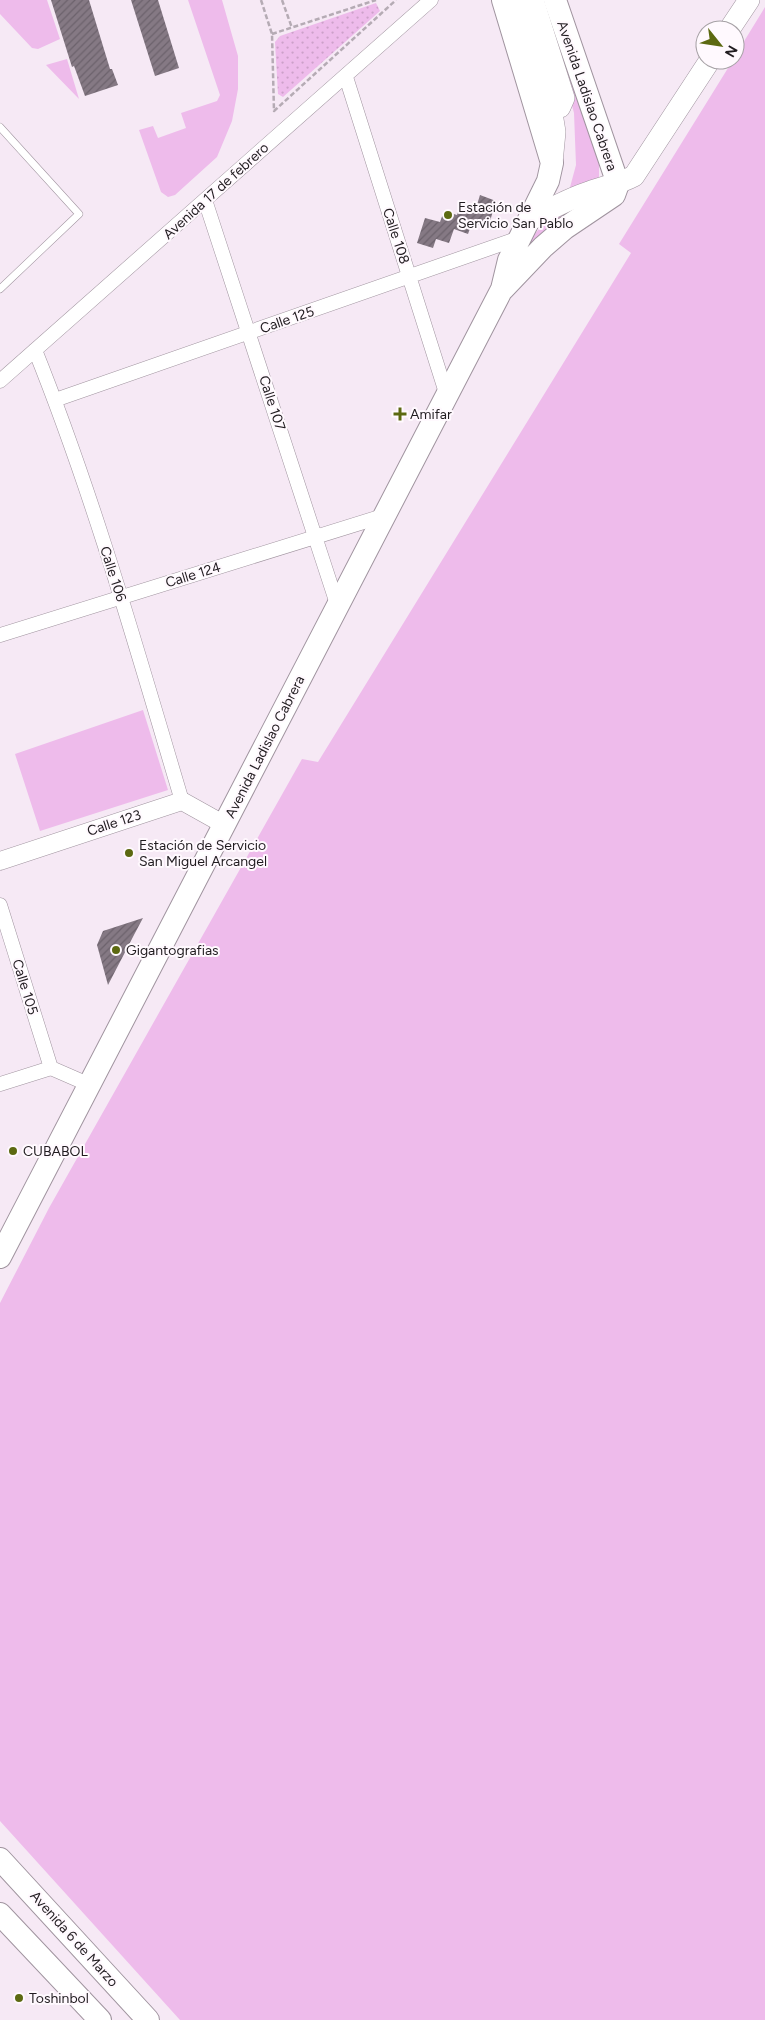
<svg xmlns="http://www.w3.org/2000/svg" width="765" height="2020" font-family="Figtree,sans-serif">
  <defs>
    <pattern id="garden-dots" width="8" height="8" patternUnits="userSpaceOnUse" patternTransform="scale(1.25)"><rect width="8" height="8" fill="#eebbeb"/><path d="M2 2h.1M6 6h.1" fill="none" stroke="#cca0c9" stroke-width="1.8" stroke-linecap="round"/></pattern>
    <pattern id="building-hatch" width="6" height="6" patternUnits="userSpaceOnUse" patternTransform="scale(1.25)"><rect width="6" height="6" fill="#857984"/><path d="M-1 1l2-2M0 6l6-6M5 7l2-2" fill="none" stroke="#6c626c"/></pattern>
  </defs>
  <rect width="100%" height="100%" fill="#f6e9f5"/>
  <path fill="#eebbeb" d="M0,0H47L60,39L38,49L32,48L0,14Z
    M188,0H222L238,56V89L232,121L217,157L175,195L168,197L161,192L139,130L153,126L158,138L186,128L181,113L217,101L220,95Z
    M544,0L599,162V177L582,188L569,191L576,165L574,113Z
    M765,7V2020H180L0,1821V1303L49,1208L302,759L318,762L631,253L619,244L733,60H735V56Z
    M67,59L79,99L46,65Z
    M581,205L517,261C540,224 541,222 581,205Z
    M143,710L168,790L40,831L15,754Z"/>
  <path fill="url(#garden-dots)" d="M376,3L380,11L283,97L278,94L275,42L280,36Z"/>
  <path fill="url(#building-hatch)" d="M51,0H89L110,69H112L118,85L85,96L74,66L72,67Z
    M131,0H158L179,68L155,76Z
    M480,195L496,201L488,228L472,223L468,234L454,229L449,243L436,239L433,248L417,243L425,218L440,222L444,211L457,215L461,203L476,208Z
    M143,918L135,933L108,985L97,945L103,931Z"/>
  <g fill="none" stroke-linecap="round" stroke-linejoin="round">
    <g stroke="#a0949f" stroke-width="8">
      <path id="service" d="M0,127L79,214L0,289"/>
    </g>
    <g stroke="#a0949f" stroke-width="15">
      <path id="minor" d="M346,77L447,396
        M205,200L338,607
        M35,350C94,497 137,650 182,801
        M0,381L431,0
        M55,400L519,238
        M0,635L386,515
        M0,905L51,1068
        M0,1084L51,1068L90,1085"/>
    </g>
    <g stroke="#a0949f" stroke-width="19">
      <path id="tertiary" d="M0,861L182,801L225,825"/>
    </g>
    <g stroke="#a0949f" stroke-width="22">
      <path id="primary" d="M516,0L551,107L555,132L552,163
        M533,0L564,98L560,107H551
        M729,30L749,0
        M528,221C548,210 568,199 589,192C605,186 619,184 634,176L710,60"/>
    </g>
    <g stroke="#a0949f" stroke-width="24">
      <path id="trunk" d="M503,289L543,247L565,228L614,195L618,184L555,0
        M0,1257L502,289L509,260L548,181L552,163L503,0
        M0,1859L148,2020
        M0,1914L100,2020"/>
    </g>
    <path stroke="#b5abb4" stroke-width="2.5" stroke-dasharray="5 2.5" stroke-linecap="butt" d="M261,0L272,34L274,111L396,0
      M282,0L292,28
      M272,34L376,0"/>
    <use href="#service" stroke="#fff" stroke-width="7"/>
    <use href="#minor" stroke="#fff" stroke-width="14"/>
    <use href="#tertiary" stroke="#fff" stroke-width="18"/>
    <use href="#primary" stroke="#fff" stroke-width="21"/>
    <use href="#trunk" stroke="#fff" stroke-width="22"/>
  </g>
  <g fill="#5c6911" stroke="#fff9fe" stroke-width="2">
    <circle cx="448" cy="215" r="5"/>
    <path d="M397.5 406.5h5v5h5v5h-5v5h-5v-5h-5v-5h5z"/>
    <circle cx="129" cy="853" r="5"/>
    <circle cx="116" cy="950" r="5"/>
    <circle cx="13" cy="1151" r="5"/>
    <circle cx="19" cy="1998" r="5"/>
  </g>
  <g text-anchor="middle" dominant-baseline="central" stroke-width="4" stroke-linejoin="round" paint-order="stroke">
    <g font-size="14" fill="#211c20" stroke="#fff9fe">
      <text transform="translate(587 96) rotate(71)">Avenida Ladislao Cabrera</text>
      <text transform="translate(216 191) rotate(-42)">Avenida 17 de febrero</text>
      <text transform="translate(396 236) rotate(72)">Calle 108</text>
      <text transform="translate(287 320) rotate(-19)">Calle 125</text>
      <text transform="translate(272 403) rotate(72)">Calle 107</text>
      <text transform="translate(113 574) rotate(72)">Calle 106</text>
      <text transform="translate(193 575) rotate(-17)">Calle 124</text>
      <text transform="translate(265 747) rotate(-63)">Avenida Ladislao Cabrera</text>
      <text transform="translate(114 823) rotate(-18)">Calle 123</text>
      <text transform="translate(25 987) rotate(73)">Calle 105</text>
      <text transform="translate(74 1939) rotate(48)">Avenida 6 de Marzo</text>
    </g>
    <g font-size="14" fill="#211c20" stroke="#fff9fe" text-anchor="start">
      <text x="458" y="207">Estación de<tspan x="458" dy="16">Servicio San Pablo</tspan></text>
      <text x="410" y="414">Amifar</text>
      <text x="139" y="845">Estación de Servicio<tspan x="139" dy="16">San Miguel Arcangel</tspan></text>
      <text x="126" y="950">Gigantografias</text>
      <text x="23" y="1151">CUBABOL</text>
      <text x="29" y="1998">Toshinbol</text>
    </g>
  </g>
  <g transform="translate(720 45) rotate(120)"><circle r="24" fill="#fff9fe" stroke="#a6a1a5"/>
  <path d="M0-4L9 19L0 12L-9 19Z" fill="#5c6911"/>
  <text y="-8" font-size="14" font-weight="bold" text-anchor="middle" fill="#211c20">N</text>
  </g>
</svg>
